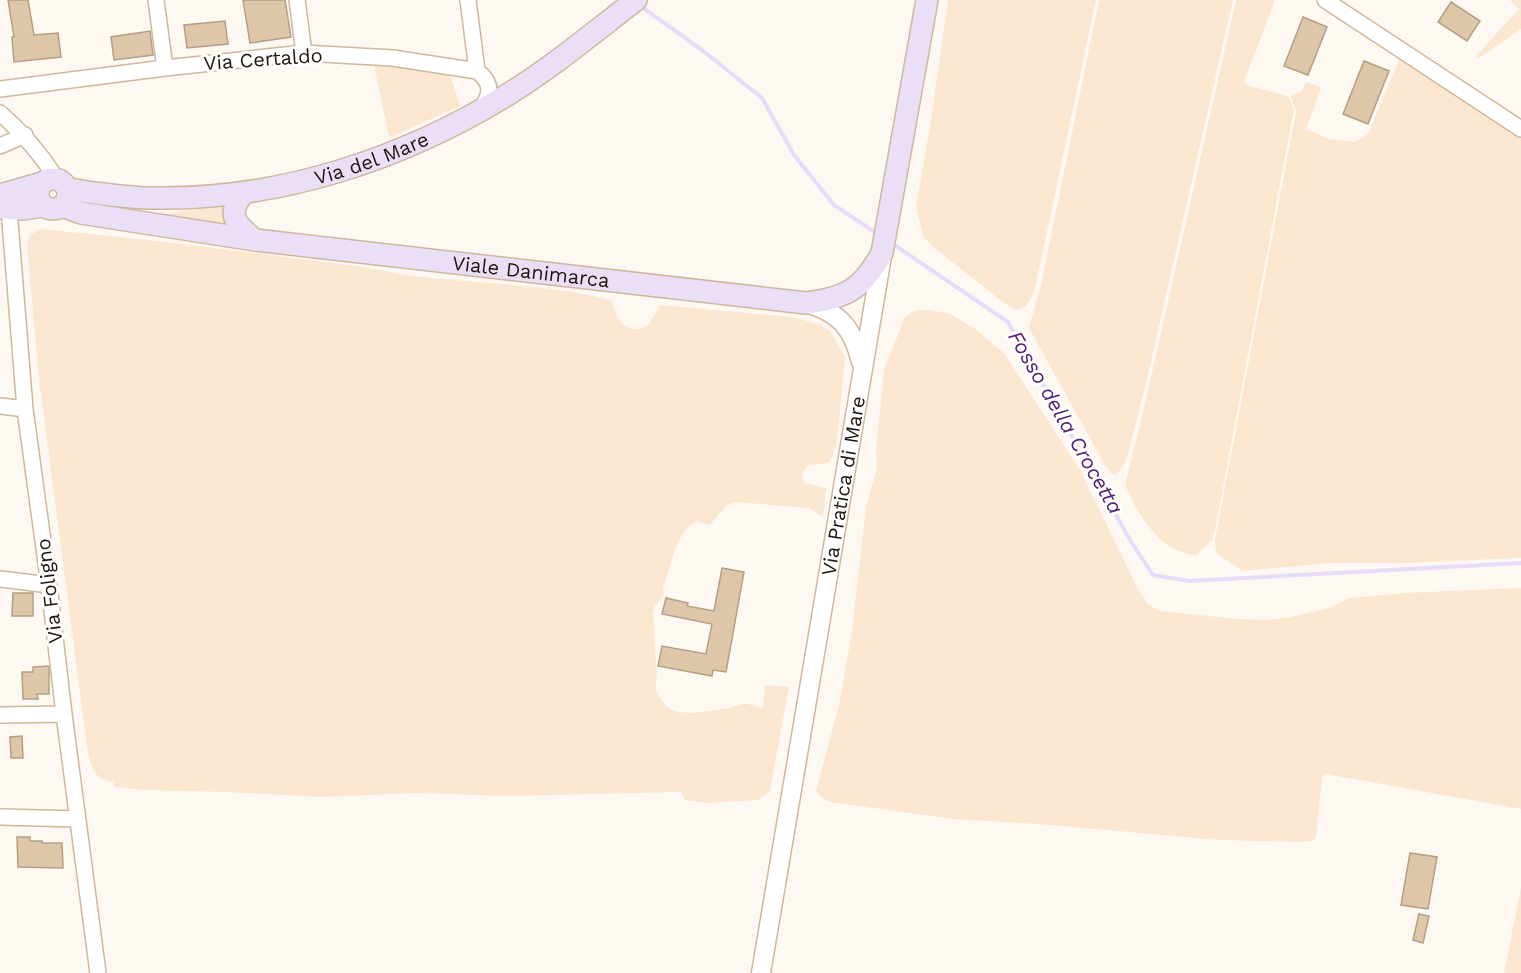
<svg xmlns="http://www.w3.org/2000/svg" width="1521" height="973" font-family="'Work Sans',sans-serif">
  <rect width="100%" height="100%" fill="#fdf8f2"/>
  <path fill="#fbe7d0" d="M948,0H1096L1035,288C1031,300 1028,308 1015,310L1004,303L932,246L923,236L916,206L931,121Z
    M1099,0H1233L1147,379L1126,461L1117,474L1113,475L1105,465L1029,328L1042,281Z
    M1236,0H1275L1244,82L1247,85L1284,95L1289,98L1294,109L1216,525L1212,540L1197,555C1160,553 1138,515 1125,485L1144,408Z
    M1510,0H1521V29L1478,59L1476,56L1519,9Z
    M1399,60L1521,136V558L1406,563H1329L1243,571L1221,557L1216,552L1215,540L1296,112L1291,96L1300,92L1307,82L1321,88L1306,129L1330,139L1355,142L1368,134Z
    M374,64L450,74L460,106L389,138Z
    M229,205L230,228L140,217Z
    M40,229C148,239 255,253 362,267C382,270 401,275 421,277C484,284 549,284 611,300C614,307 617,317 621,322C625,326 629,328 634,329C649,331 654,316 660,305L791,317L819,324L830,331L845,357L839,422L835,449L829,463L808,465L802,474L804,483L826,488L823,517L809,508L735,502L726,506L710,525L696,521C673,536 673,564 663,587L664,595L655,606L653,614L657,678L655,689L662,701L670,709L678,712L694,713L730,708L744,703L763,708L765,685L789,687L770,791L759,800L708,803L685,800L681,792L504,796L418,793L322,797L227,792L144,790L115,787L113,782C92,779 91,766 87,747L39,379L27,245L30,235Z
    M915,310H930L950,314L974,328L1004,353L1080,470L1137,587L1148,605L1161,611L1237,619L1265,620L1291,617L1329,608L1350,598L1404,593L1521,588V809L1326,774L1322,777L1316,838L1312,841L1298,842L1219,840L1038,824L953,819L830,802L821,797L816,791L840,701L852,631L866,507L877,468L876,450L884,370L905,317Z
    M1521,887V973H1504Z"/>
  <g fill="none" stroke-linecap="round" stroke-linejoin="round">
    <path stroke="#e8daf9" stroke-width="4" d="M639,5L702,50L762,98L794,155L834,205L879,235
      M890,242L1008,322L1130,540L1153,575L1189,581L1521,563"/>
  </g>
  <path fill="#dec6a9" stroke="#b69e83" stroke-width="1.5" d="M8,0H28L34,35L58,33L61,57L14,62L12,37H14Z
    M243,0H285L291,37L250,43Z
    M1451,2L1480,21L1467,41L1438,22Z
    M1303,17L1327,27L1308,75L1284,66Z
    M225,21L228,44L187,48L184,25Z
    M150,31L153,55L114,60L111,37Z
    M1364,61L1389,71L1368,124L1343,114Z
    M722,568L744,572L726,672L713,670L712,676L658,666L662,646L706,654L712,624L662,614L666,598L688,603L687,606L714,611Z
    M13,593H33V616H12Z
    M49,666V694H37L38,699H23L22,672H33V667Z
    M22,736L23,758H11L10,737Z
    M17,837H30V841H42V843H62L63,868L18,867Z
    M1410,853L1437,857L1428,909L1401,905Z
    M1419,914L1429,916L1423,943L1413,940Z"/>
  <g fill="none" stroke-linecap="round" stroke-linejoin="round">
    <g stroke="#d0b79c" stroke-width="18">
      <path id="minor" d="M156,0L165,68
        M297,0L304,53
        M468,0L477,71
        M1325,0L1521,129
        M0,89L165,68L304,53L393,58L477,71C493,83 492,96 479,110
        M0,113C23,133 40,153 56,178
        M0,146L25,135
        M9,209L25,409L49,585L64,714L98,973
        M0,406L25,409
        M0,579L49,585
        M0,715L64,714
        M0,817L77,819"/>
    </g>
    <g stroke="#d0b79c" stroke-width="21">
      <g id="tertiary">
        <path d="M806,303C840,312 853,329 861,362"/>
        <path id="s1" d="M761,973L882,256"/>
      </g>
    </g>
    <g stroke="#d0b79c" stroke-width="24">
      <g id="secondary">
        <circle cx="53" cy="194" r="15"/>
        <path id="s2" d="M68,189C96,193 125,198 154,198C279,200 401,160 507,95C553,67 594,32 636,0"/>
        <path d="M244,193C225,214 236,225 255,240"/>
        <path d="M0,195L42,183"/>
        <path id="s3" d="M62,206L81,213L255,240L806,303C847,298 862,289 882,253L927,0"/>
        <path d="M0,208L23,209L43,206"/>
      </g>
    </g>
    <use href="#minor" stroke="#fff" stroke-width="15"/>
    <use href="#tertiary" stroke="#fff" stroke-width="18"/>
    <use href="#secondary" stroke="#ebdff7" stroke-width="21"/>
  </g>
  <g text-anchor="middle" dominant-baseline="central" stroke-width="6" stroke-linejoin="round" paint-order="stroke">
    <g font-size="20" fill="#1e150b" stroke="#fff">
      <text transform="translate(263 59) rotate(-4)">Via Certaldo</text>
      <text stroke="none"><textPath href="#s2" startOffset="309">Via del Mare</textPath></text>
      <text stroke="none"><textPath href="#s3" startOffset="474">Viale Danimarca</textPath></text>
      <text stroke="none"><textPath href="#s1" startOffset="494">Via Pratica di Mare</textPath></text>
      <text transform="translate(49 591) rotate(-97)">Via Foligno</text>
    </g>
    <g font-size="21" font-style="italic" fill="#522077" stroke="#fff">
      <text transform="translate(1066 422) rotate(60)">Fosso della Crocetta</text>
    </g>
  </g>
</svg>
